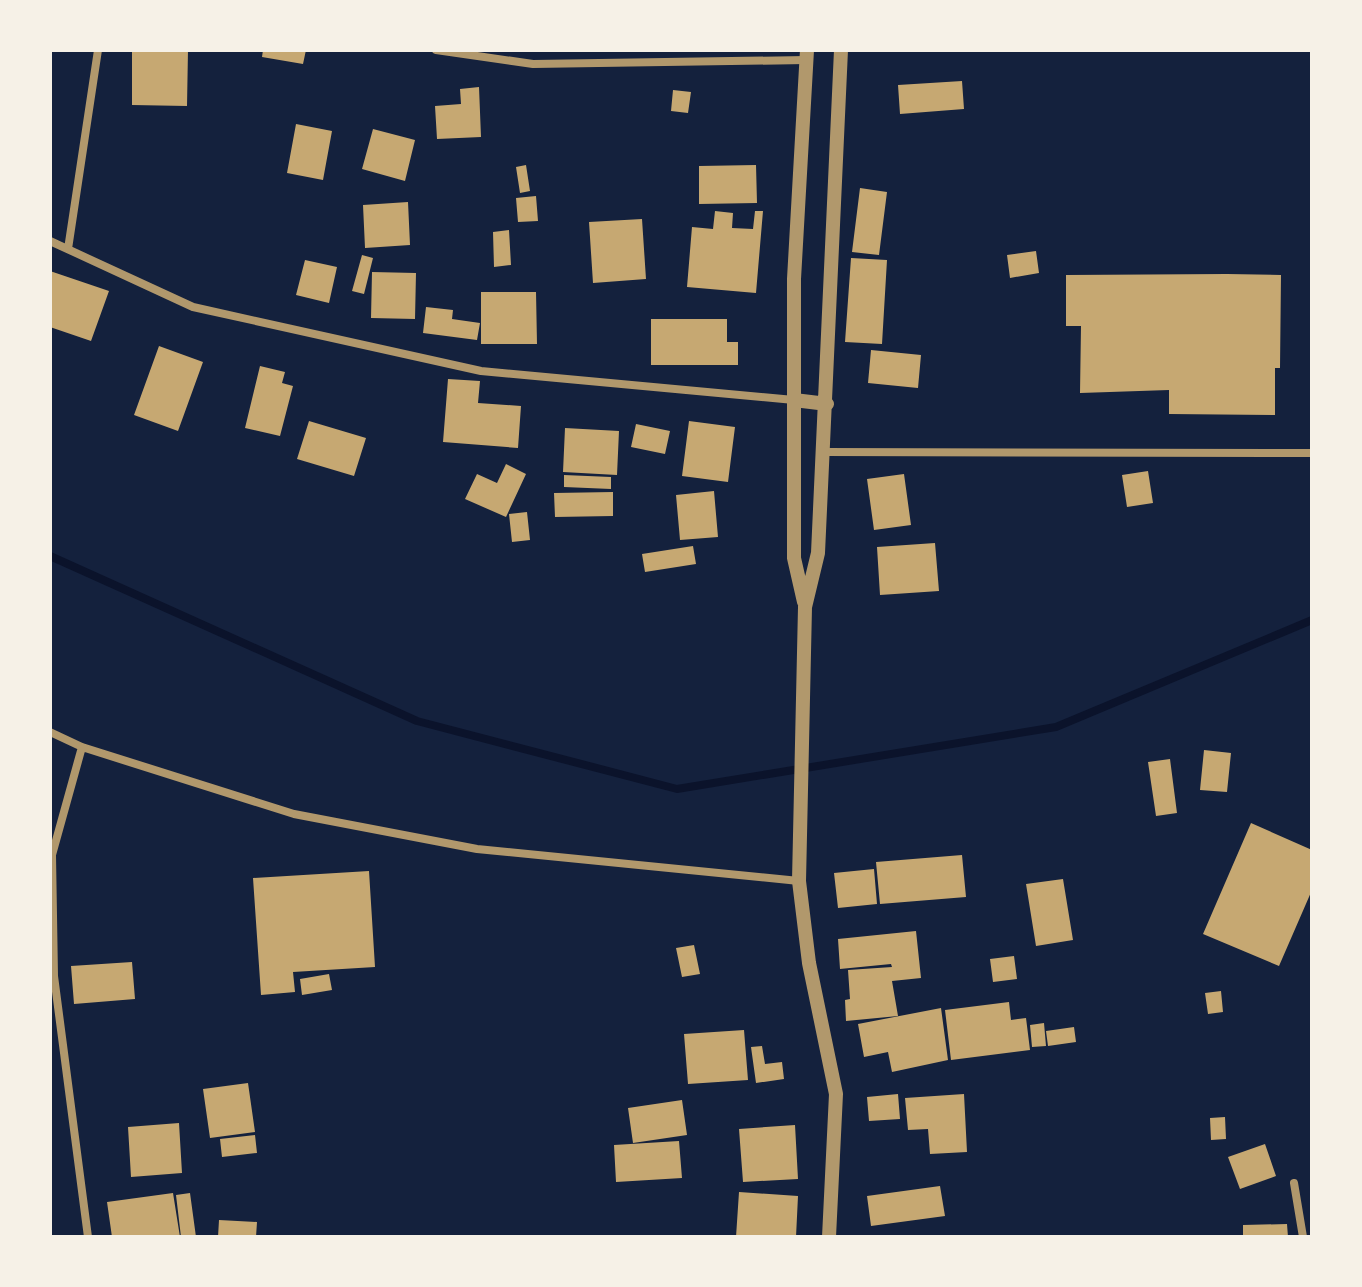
<svg xmlns="http://www.w3.org/2000/svg" width="1362" height="1287" font-family="'Archivo Narrow',sans-serif">
  <rect width="100%" height="100%" fill="#14213d"/>
  <g fill="none" stroke-linecap="round" stroke-linejoin="round">
    <path stroke="#0b132b" stroke-width="8" d="M50,556L417,721L677,789L1056,727L1312,620"/>
  </g>
  <path fill="#c6a872" d="M132,50H188L187,106L132,105Z
    M263,50H306L303,64L262,57Z
    M962,81L964,109L900,114L898,85Z
    M479,87L481,137L437,139L435,106L461,104L460,89Z
    M673,90L691,92L688,113L671,111Z
    M296,124L332,131L323,180L287,173Z
    M373,129L415,140L405,181L362,169Z
    M526,165L530,191L520,193L516,167Z
    M756,165L757,203L699,204V166Z
    M860,188L887,192L879,255L852,252Z
    M536,196L538,221L518,222L516,198Z
    M408,202L410,245L365,248L363,205Z
    M715,211L733,213L732,228L753,229L755,211H763L756,293L687,287L692,227L713,229Z
    M642,219L646,279L593,283L589,222Z
    M509,230L511,265L494,267L493,232Z
    M1036,251L1039,273L1010,278L1007,255Z
    M362,255L373,258L364,294L352,291Z
    M851,258L887,260L882,344L845,342Z
    M305,260L337,267L329,303L296,295Z
    M50,271L109,291L91,341L50,327Z
    M372,272L416,273L415,319L371,318Z
    M1227,274L1281,275L1280,368H1275V415L1169,414V390L1080,393L1081,326H1066V275Z
    M481,292H536L537,344H481Z
    M426,307L453,310L452,319L480,323L477,340L423,333Z
    M651,319H727V342H738V365H651Z
    M159,346L203,362L178,431L134,415Z
    M871,350L921,355L918,388L868,383Z
    M260,366L285,372L282,383L293,386L280,436L245,428Z
    M448,379L480,381L478,403L521,406L518,448L443,442Z
    M309,421L366,438L354,476L297,459Z
    M689,421L735,427L728,482L682,476Z
    M636,424L670,431L665,454L631,447Z
    M565,428L619,431L617,475L563,472Z
    M506,464L526,474L506,517L465,499L477,474L497,483Z
    M1148,471L1153,503L1127,507L1122,475Z
    M904,474L911,525L874,530L867,479Z
    M564,475L611,477V489L564,487Z
    M714,491L718,537L680,540L676,495Z
    M613,492V516L555,517L554,493Z
    M527,512L530,540L512,542L509,514Z
    M935,543L939,591L880,595L877,547Z
    M693,546L696,564L645,572L642,554Z
    M1204,750L1231,753L1227,792L1200,790Z
    M1170,759L1177,813L1156,816L1148,762Z
    M1251,823L1312,850V890L1279,966L1203,934Z
    M962,855L966,897L880,904L876,862Z
    M874,869L877,904L838,908L834,873Z
    M369,871L375,967L293,972L295,992L261,995L253,878Z
    M1063,879L1073,940L1036,946L1026,884Z
    M916,931L921,978L892,981L898,1016L846,1021L845,1000L850,999L848,970L892,967L891,964L840,969L838,939Z
    M694,945L700,974L682,977L676,948Z
    M1014,956L1017,979L993,982L990,959Z
    M132,962L135,999L74,1004L71,966Z
    M329,974L332,990L302,995L300,979Z
    M1221,991L1223,1012L1208,1014L1205,993Z
    M1009,1002L1011,1020L1026,1018L1030,1050L951,1060L945,1010Z
    M941,1008L948,1060L892,1072L888,1052L864,1057L858,1024Z
    M1044,1023L1046,1046L1032,1047L1030,1025Z
    M1074,1027L1076,1042L1048,1046L1046,1031Z
    M744,1030L748,1080L688,1084L684,1034Z
    M762,1046L765,1064L782,1062L784,1079L756,1083L751,1047Z
    M248,1083L255,1132L210,1138L203,1089Z
    M898,1094L900,1119L869,1121L867,1097Z
    M964,1094L967,1152L930,1154L928,1129L908,1130L905,1098Z
    M682,1100L687,1135L633,1143L628,1108Z
    M1225,1117L1226,1139L1211,1140L1210,1118Z
    M179,1123L182,1173L131,1177L128,1127Z
    M795,1125L798,1179L743,1182L739,1129Z
    M255,1135L257,1153L222,1157L220,1139Z
    M679,1141L682,1178L616,1182L614,1145Z
    M1265,1144L1276,1176L1240,1189L1228,1157Z
    M940,1186L945,1216L871,1226L867,1196Z
    M739,1192L798,1196L796,1237H736Z
    M173,1193L180,1237H112L107,1202Z
    M190,1193L196,1237H181L176,1195Z
    M219,1220L257,1222L256,1237H218Z
    M1287,1224L1288,1237H1243V1225Z"/>
  <g fill="none" stroke-linecap="round" stroke-linejoin="round">
    <path stroke="#b1986c" stroke-width="8" d="M436,50L533,64L806,60
      M50,241L193,307L481,371L794,400
      M68,249L98,50
      M823,452L1312,453
      M50,732L82,747L294,814L477,849L799,881
      M82,747L52,855L54,976L88,1237
      M1294,1183L1303,1237"/>
    <path stroke="#b1986c" stroke-width="14" d="M794,400L827,404
      M804,602L794,558V279L807,50
      M829,1237L836,1094L809,963L799,881L805,607L818,553L841,50"/>
  </g>
  <rect width="1362" height="1287" fill="none" stroke="#f6f1e7" stroke-width="104"/>
</svg>
